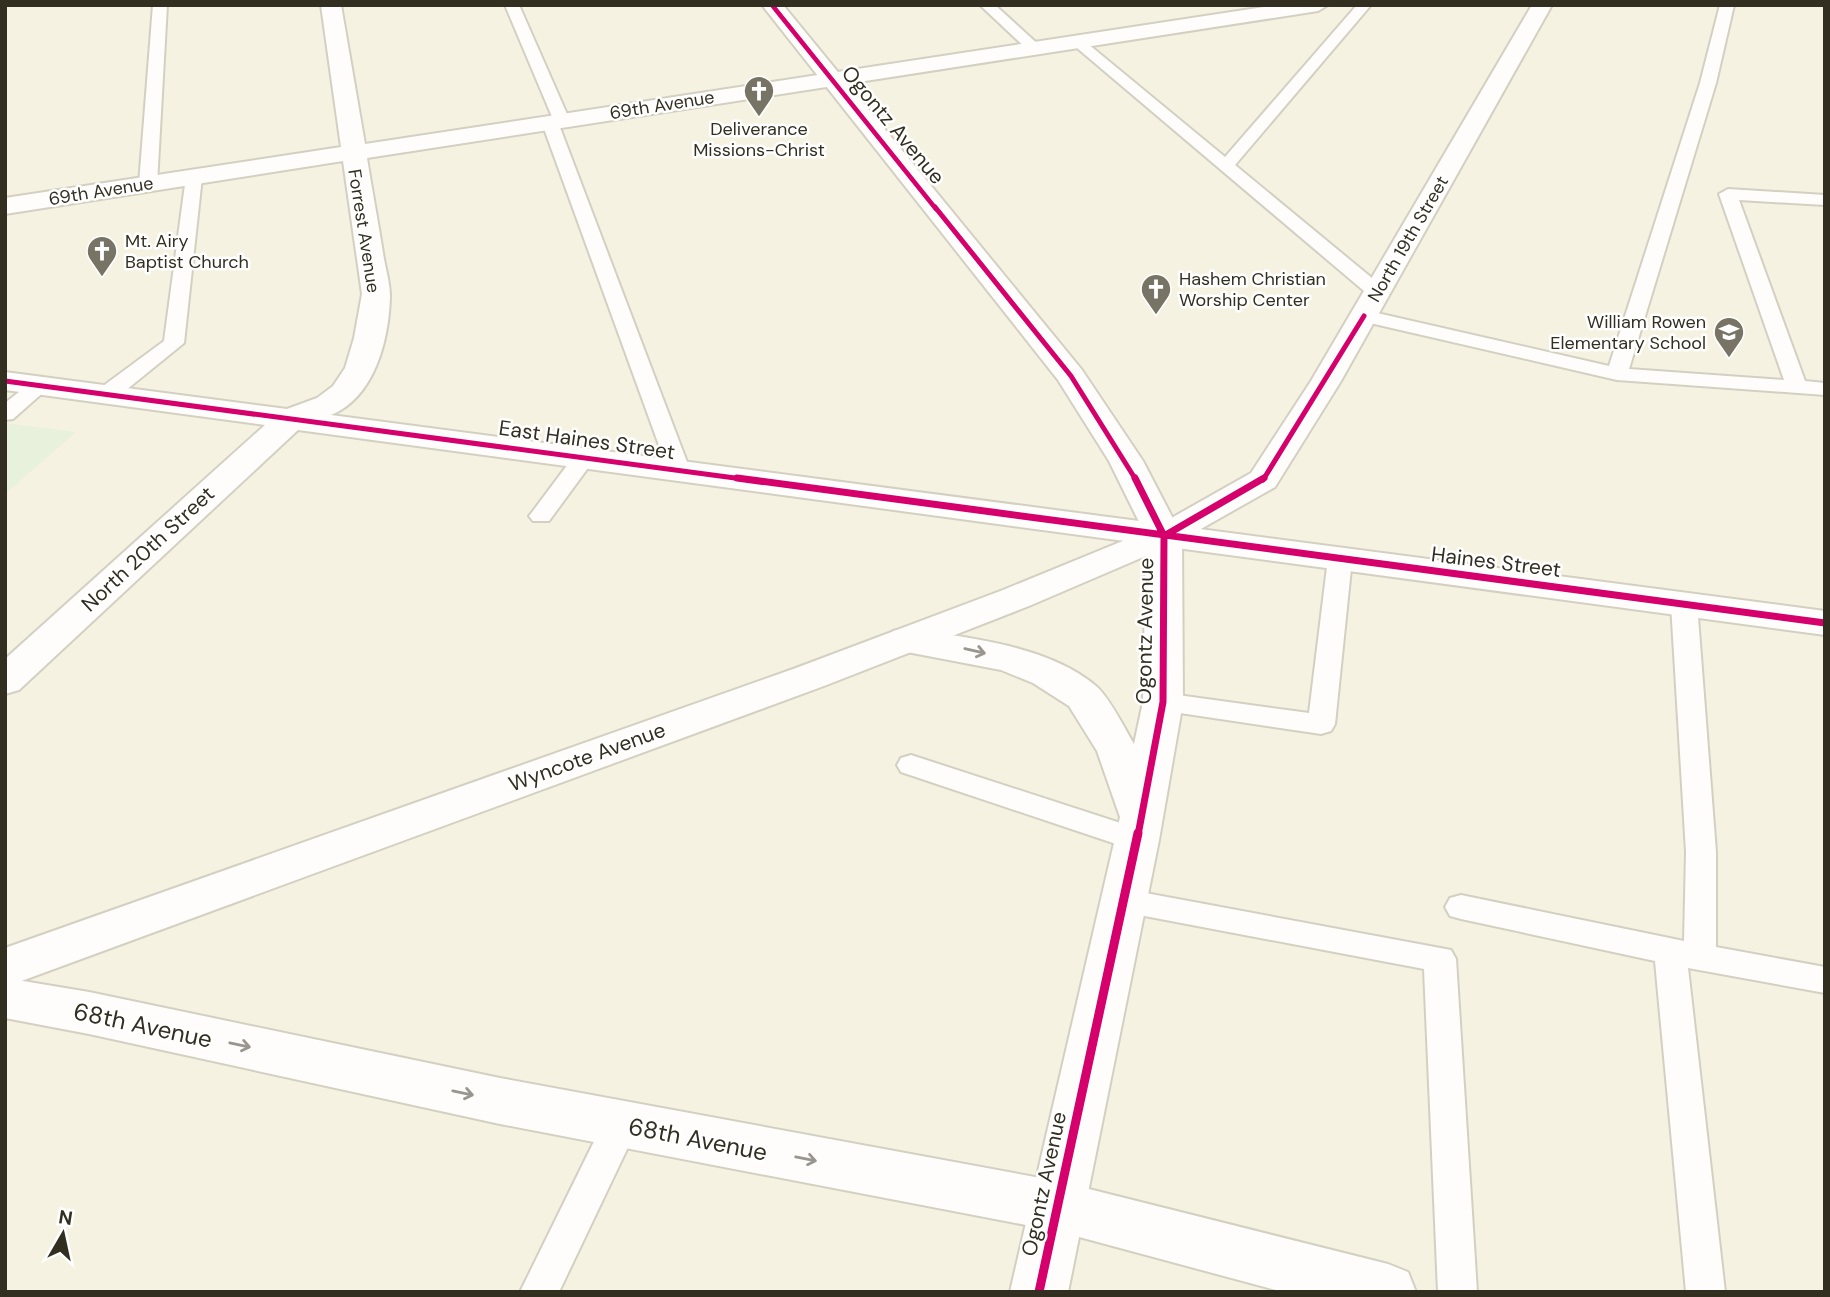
<svg xmlns="http://www.w3.org/2000/svg" width="1830" height="1297" font-family="'DM Sans',sans-serif">
  <rect width="100%" height="100%" fill="#f6f2e2"/>
  <path fill="#e8f1db" d="M5,423L76,432L5,494Z"/>
  <g fill="none" stroke-linecap="round" stroke-linejoin="round">
    <g stroke="#d3d0c2" stroke-width="4">
      <path id="lane" d="M153,5H167L157,184L148,189L139,184Z
        M505,5H519L570,121L568,124L559,125L690,470L687,475H671L668,470L542,123L544,120L553,119Z
        M980,5H995L1040,46L1042,49L1040,52H1030Z
        M1357,5H1371L1235,165L1384,288L1387,292L1384,296H1370L1070,42L1072,39H1082L1225,157Z
        M1720,5H1734L1716,83L1629,369L1784,380L1719,194L1728,189L1825,195V205L1739,200L1805,381L1825,383V395L1617,380L1357,320L1354,316L1357,312L1364,310L1609,366L1700,83Z
        M194,172L202,177L184,343L115,399H99L96,394L99,389L164,341L186,177Z
        M40,379L47,381L51,385L47,389L13,419L5,420V403L33,381Z
        M585,450L593,452L596,457L549,521H533L529,516L533,511L577,452Z
        M1340,552L1349,554L1352,559L1335,724L1331,731L1321,734L1153,709L1149,702L1153,695L1163,693L1309,713L1328,559L1331,554Z
        M1684,596L1693,598L1697,604L1716,852V947L1825,967V993L1688,968L1725,1292H1686L1655,961L1461,919L1450,916L1445,907L1450,898L1461,895L1684,941L1686,852L1671,604L1675,598Z
        M911,755L1148,832L1152,840L1148,848L1137,851L901,772L897,765L901,758Z
        M1124,889L1451,950L1456,959L1477,1292H1438L1424,969L1113,910L1108,901L1113,892Z
        M621,1108L634,1113L639,1124L559,1292H520L608,1113Z"/>
    </g>
    <g stroke="#d3d0c2" stroke-width="4">
      <path id="street" d="M321,5H341L365,144L1277,5H1328L1318,11L367,158C372,190 378,221 383,253C385,267 390,282 390,296C389,339 375,397 331,415L1825,611V635L298,430L19,690L5,694V659L265,425L5,390V372L287,409L317,398L333,386L345,368L354,338L362,294L343,161L5,214V198L341,147Z
        M5,978L89,992L500,1078L1057,1181L1388,1264L1408,1272L1416,1292H1283L1057,1231L500,1124L89,1034L5,1018Z"/>
    </g>
    <g stroke="#d3d0c2" stroke-width="4">
      <path id="secondary" d="M1532,5H1552L1341,381L1275,487L1176,543L1029,606L824,686L5,987V948L796,668L1003,590L1152,529L1251,473L1311,381Z"/>
    </g>
    <g stroke="#d3d0c2" stroke-width="4">
      <path id="primary" d="M762,5H783L1082,370L1143,461L1182,536L1183,702L1159,840L1068,1292H1010L1120,817L1097,751L1069,706L1033,683L1001,670L907,652L893,649L888,640L893,631L907,628C967,638 1048,645 1096,686C1109,697 1125,729 1134,744L1143,702L1146,536L1109,461L1058,380Z"/>
    </g>
    <use href="#lane" fill="#fefdfb" fill-rule="evenodd"/>
    <use href="#street" fill="#fefdfb" fill-rule="evenodd"/>
    <use href="#secondary" fill="#fefdfb" fill-rule="evenodd"/>
    <use href="#primary" fill="#fefdfb" fill-rule="evenodd"/>
    <g stroke="#fff" stroke-width="7">
      <path id="cycleway-far3" d="M772,5L936,209"/>
    </g>
    <g stroke="#fff" stroke-width="9">
      <path id="cycleway-far2" d="M935,207L1071,376L1136,480
        M5,381L750,480
        M1263,480L1364,316"/>
    </g>
    <g stroke="#fff" stroke-width="11">
      <path id="cycleway-far1" d="M737,478L1825,623
        M1135,478L1164,536L1163,702L1138,835
        M1164,536L1264,478"/>
    </g>
    <g stroke="#fff" stroke-width="13">
      <path id="cycleway" d="M1039,1292L1138,833"/>
    </g>
    <use href="#cycleway-far3" stroke="#d6006c" stroke-width="4.5"/>
    <use href="#cycleway-far2" stroke="#d6006c" stroke-width="5"/>
    <use href="#cycleway-far1" stroke="#d6006c" stroke-width="7"/>
    <use href="#cycleway" stroke="#d6006c" stroke-width="9"/>
  </g>
  <defs><path id="oneway-shaft" d="M-6 0H5M1.5-3L5.5 0L1.5 3" fill="none" stroke-width="1.6" stroke-linecap="round" stroke-linejoin="round" transform="scale(1.75)"/></defs>
  <g stroke="#98968e">
    <use href="#oneway-shaft" transform="translate(975 651) rotate(13)"/>
    <use href="#oneway-shaft" transform="translate(240 1045) rotate(12)"/>
    <use href="#oneway-shaft" transform="translate(463 1093) rotate(12)"/>
    <use href="#oneway-shaft" transform="translate(806 1159) rotate(11)"/>
  </g>
  <defs>
    <g id="church-pin" transform="scale(1.575)"><path d="M0 17L-7.5 6A9.5 9.5 0 1 1 7.5 6Z" fill="#777365" stroke="#fff"/><path d="M-1.2-6h2.4v3.5h3.3v2.4h-3.3V6h-2.4V-.1h-3.3v-2.4h3.3Z" fill="#fff"/></g>
    <g id="school-pin" transform="scale(1.575)"><path d="M0 17L-7.5 6A9.5 9.5 0 1 1 7.5 6Z" fill="#777365" stroke="#fff"/><path d="M0-5L7-2L0 1L-7-2ZM-4 1L0 2.5L4 1V4Q0 6-4 4Z" fill="#fff"/></g>
  </defs>
  <g fill-rule="evenodd">
    <use href="#church-pin" x="759" y="91"/>
    <use href="#church-pin" x="102" y="251"/>
    <use href="#church-pin" x="1156" y="289"/>
    <use href="#school-pin" x="1729" y="332"/>
  </g>
  <g text-anchor="middle" dominant-baseline="central" stroke-width="5" stroke-linejoin="round" paint-order="stroke">
    <g font-size="18" fill="#322f21" stroke="#fff">
      <text transform="translate(662 105) rotate(-9)">69th Avenue</text>
      <text transform="translate(101 191) rotate(-9)">69th Avenue</text>
      <text transform="translate(364 231) rotate(81)">Forrest Avenue</text>
      <text transform="translate(1408 239) rotate(-60)">North 19th Street</text>
    </g>
    <g font-size="18" fill="#322f21" stroke="#fff" text-anchor="start">
      <text x="759" y="129" text-anchor="middle">Deliverance<tspan x="759" dy="21">Missions-Christ</tspan></text>
      <text x="125" y="241">Mt. Airy<tspan x="125" dy="21">Baptist Church</tspan></text>
      <text x="1179" y="279">Hashem Christian<tspan x="1179" dy="21">Worship Center</tspan></text>
      <text x="1706" y="322" text-anchor="end">William Rowen<tspan x="1706" dy="21">Elementary School</tspan></text>
    </g>
    <g font-size="21" fill="#322f21" stroke="#fff">
      <text transform="translate(893 125) rotate(50)">Ogontz Avenue</text>
      <text transform="translate(587 440) rotate(8)">East Haines Street</text>
      <text transform="translate(148 549) rotate(-43)">North 20th Street</text>
      <text transform="translate(1496 562) rotate(7)">Haines Street</text>
      <text transform="translate(1145 631) rotate(-89)">Ogontz Avenue</text>
      <text transform="translate(587 757) rotate(-20)">Wyncote Avenue</text>
      <text transform="translate(1044 1184) rotate(-78)">Ogontz Avenue</text>
    </g>
    <g font-size="24" fill="#322f21" stroke="#fff">
      <text transform="translate(143 1025) rotate(12)">68th Avenue</text>
      <text transform="translate(698 1139) rotate(11)">68th Avenue</text>
    </g>
  </g>
  <rect width="1830" height="1297" fill="none" stroke="#322f21" stroke-width="14"/>
  <g transform="translate(63 1234) rotate(9)" stroke="#ffffff" stroke-width="5" paint-order="stroke">
  <path d="M0-5L12 26L0 18L-12 26Z" fill="#322f21"/>
  <text y="-10" font-size="19" font-weight="bold" text-anchor="middle" fill="#322f21">N</text>
  </g>
</svg>
